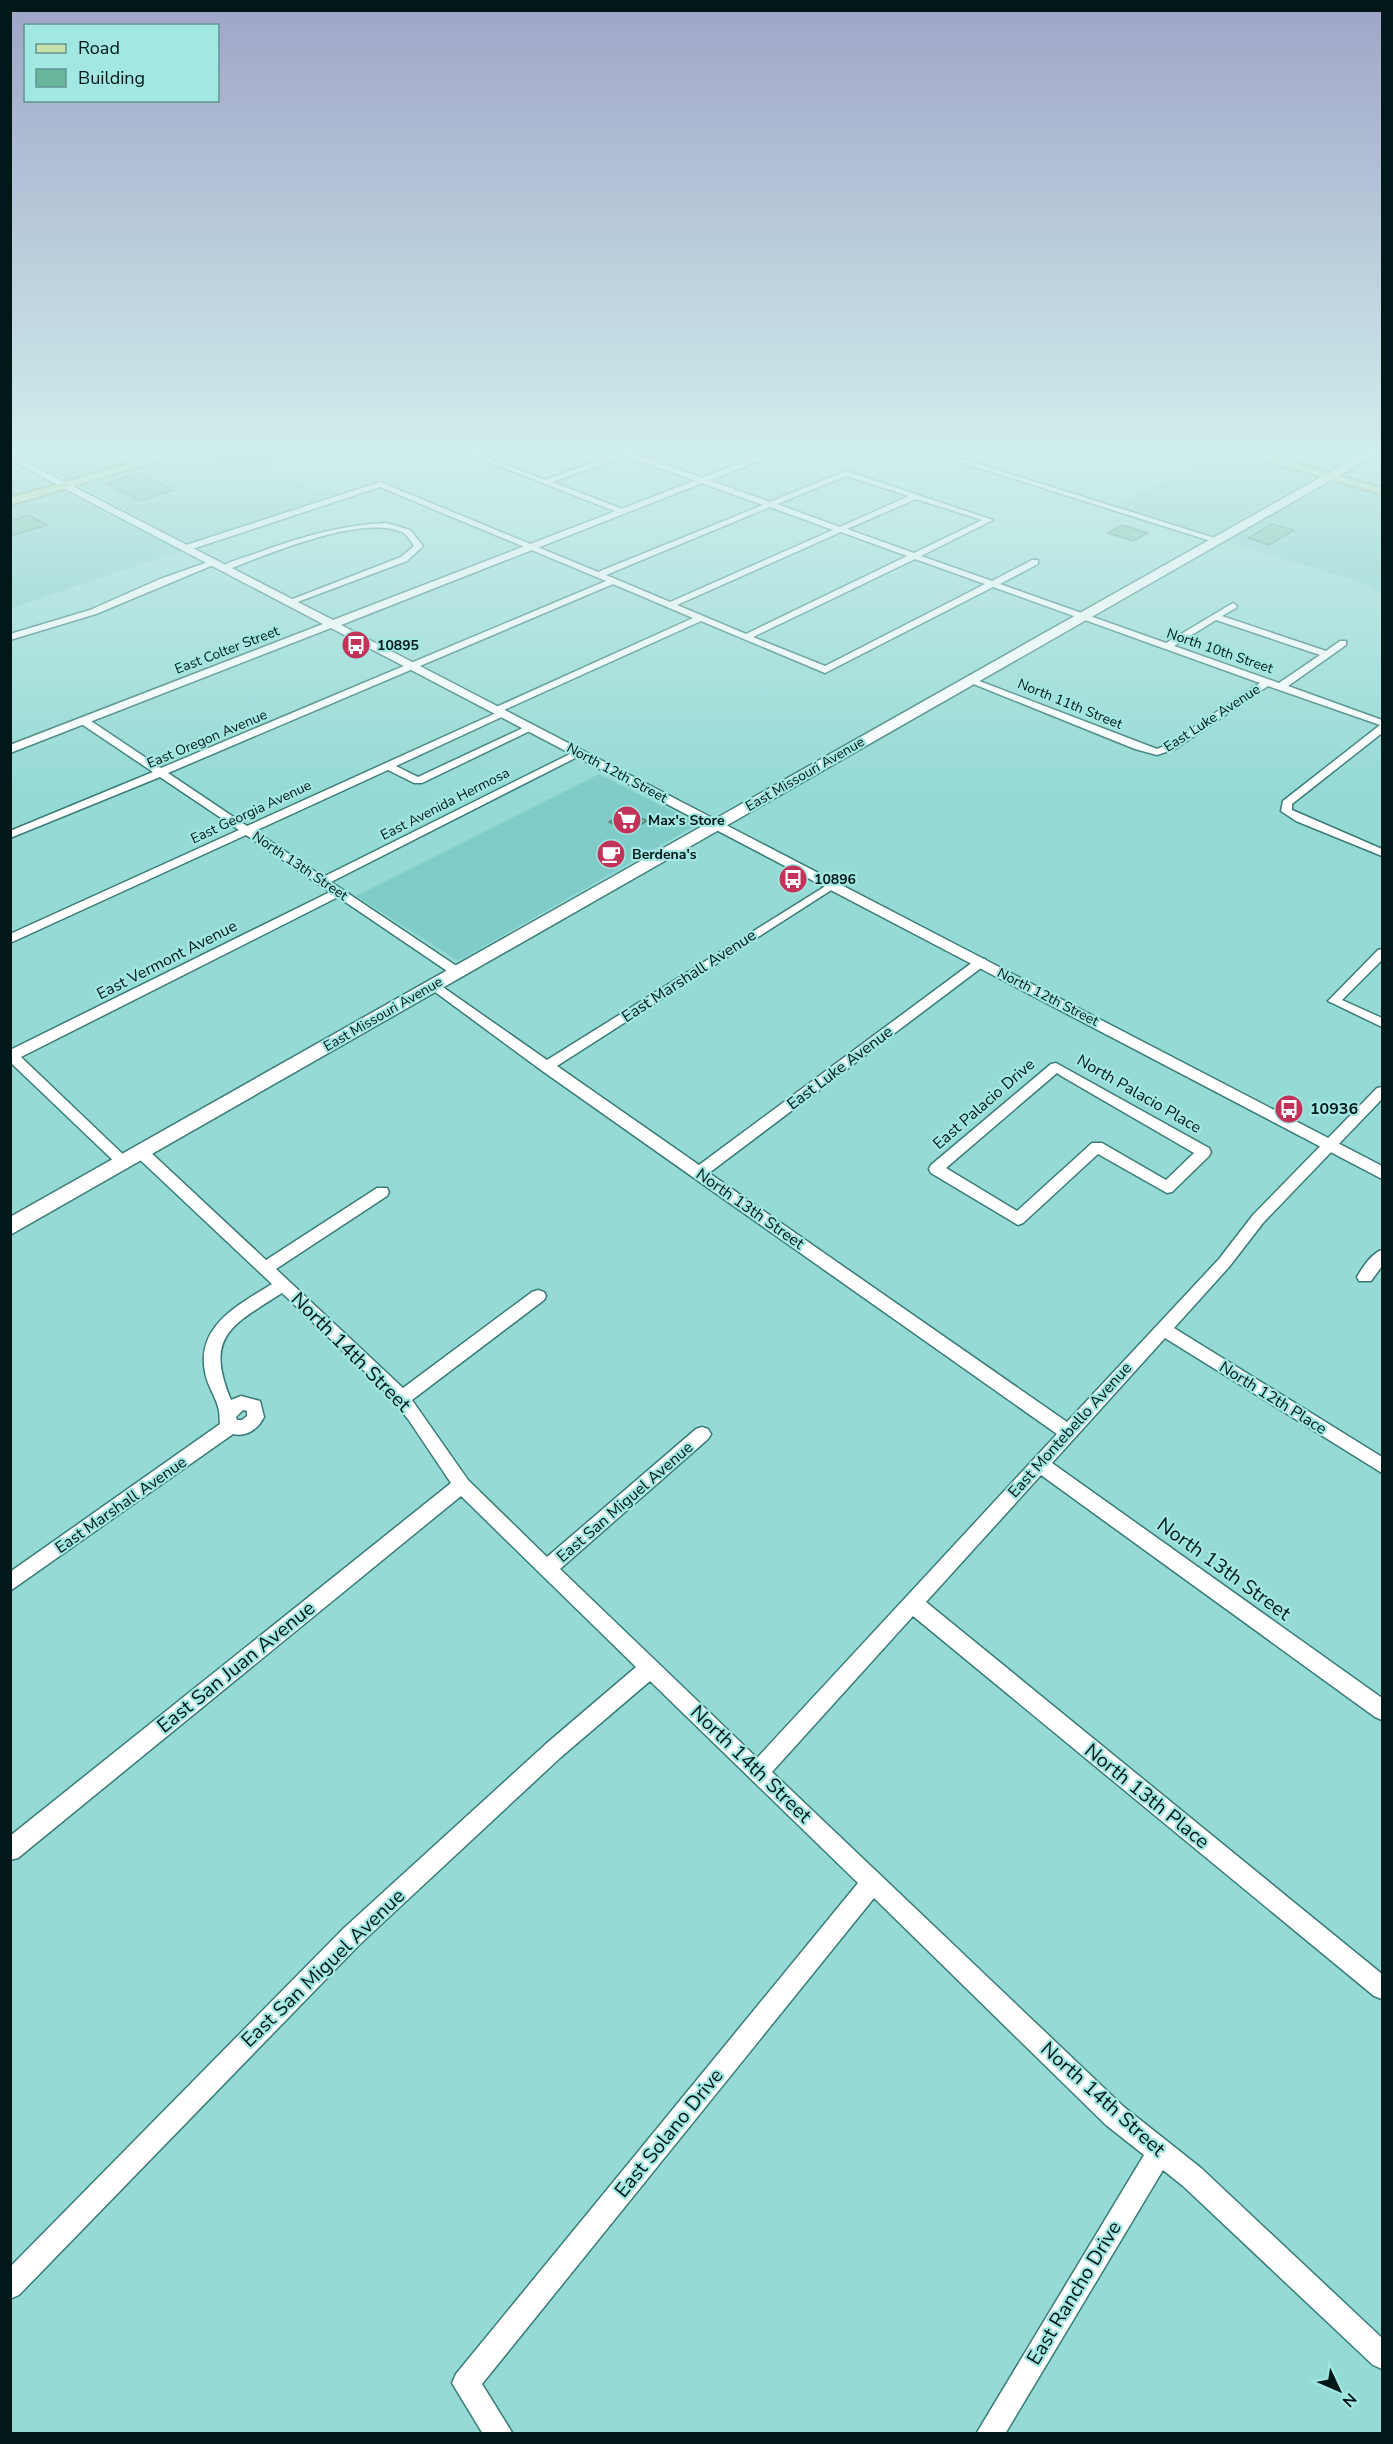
<svg xmlns="http://www.w3.org/2000/svg" width="1393" height="2444" font-family="'Nunito Sans',sans-serif">
  <rect width="100%" height="100%" fill="#96dad5"/>
  <path fill="#80ccc8" d="M11,447H186L77,479L66,480L11,450Z
    M218,447H335L341,450L320,456L313,452L265,468L331,498L195,543L185,542L85,488L88,485Z
    M1246,447H1363L1325,468Z
    M1225,452L1314,476L1213,536L1115,506Z
    M11,465L46,484L37,490L11,498Z
    M1334,482L1382,495V592L1373,589L1376,587L1225,541Z
    M64,492L180,551L11,608V507Z
    M599,774L690,820L691,828L458,961L356,896Z"/>
  <path fill="#68b69c" stroke="#528c78" stroke-width="1.5" d="M235,447H246L274,459L234,471L204,456Z
    M139,473L147,477L174,490L140,501L105,483Z
    M29,515L47,525L10,536V521Z
    M1272,524L1294,530L1269,545L1248,538Z
    M1122,525L1148,533L1133,541L1108,533Z
    M628,811L647,821L628,832L609,822Z"/>
  <g fill="none" stroke-linecap="round" stroke-linejoin="round">
    <g stroke="#387b77" stroke-width="3">
      <path id="minor" d="M451,447C459,447 464,451 472,451C480,452 490,447 498,447L479,454L545,480L620,453L606,447C613,447 620,451 626,451C633,451 640,447 647,447L633,453L770,502L846,471L993,520L921,556L992,581L1032,560H1038V564L1000,584L1166,643L1233,603L1237,606L1236,608L1222,616L1326,651L1340,641H1346V645L1288,686L1382,720V733L1292,804V810L1382,849V856L1296,821L1281,811L1283,801L1380,725L1268,686L1175,749L1157,755L1135,749L966,681L974,679L1157,749L1167,745L1260,683L993,587L825,673L701,621L504,710L508,713L506,715L396,766L418,777L527,726L536,728L422,783H414L388,770L255,831L323,877L576,751L585,753L331,882L461,969L463,972L461,975H453L338,897L21,1057L131,1162L129,1166H119L10,1062V1050L330,892L246,835L10,943V934L239,830L160,777L10,838V831L153,772L80,723V719H88L161,768L606,581L380,487L189,550H183V546L380,482L598,572L763,505L626,456L552,482L625,510L626,512L622,514ZM846,476L909,496L840,527L777,504ZM916,499L982,520L914,553L847,529ZM770,507L833,530L670,602L606,575ZM841,532L907,556L746,634L677,605ZM915,559L985,584L825,666L753,637ZM613,584L693,618L494,708L492,710L496,713L247,826L168,773ZM1216,620L1320,655L1279,683L1174,646Z
        M913,447H924L1221,540L1214,542Z
        M386,523L410,530L423,546L407,561L292,604L285,602L401,557L414,546C411,541 407,535 402,532C361,514 268,554 227,570L220,568C229,561 243,558 254,554C297,538 340,525 386,523Z
        M211,561L218,563L96,614L10,640V634L90,610L160,579Z
        M832,882L836,883V887L557,1066L699,1165L977,959H985L987,962L985,965L709,1173L1067,1422L1219,1259L1253,1215L1377,1088L1382,1087V1099L1263,1223L1229,1267L1174,1328L1382,1457V1473L1165,1338L1052,1463L1382,1698V1720L1375,1717L1041,1475L926,1602L1382,1974V1999L1374,1996L913,1616L772,1772L1124,2107L1201,2168L1382,2338V2369L1373,2365L1183,2186L1163,2170L1005,2434H976L1144,2155L1106,2125L874,1898L482,2384L513,2434H483L452,2383L456,2374L858,1883L650,1681L561,1757L360,1944L19,2295L10,2299V2267L344,1928L547,1743L636,1667L461,1496L18,1858L10,1860V1836L451,1483L408,1419L382,1388L282,1293C232,1325 204,1336 231,1400L241,1396L260,1401L264,1417C258,1429 247,1437 233,1434L10,1591V1572L220,1424C219,1420 220,1415 219,1411C217,1398 207,1386 205,1372C196,1326 238,1305 272,1284L136,1156L134,1152L136,1148H146L266,1260L377,1188H387L389,1192L387,1196L276,1269L403,1388L532,1292L538,1290L544,1292L546,1296L544,1300L412,1400L468,1480L547,1557L696,1429L702,1427L708,1429L711,1434L708,1439L560,1569L757,1758L1057,1434L541,1070L427,986L429,983H437L547,1060ZM243,1410L247,1411V1416L242,1420H237L236,1417Z
        M1382,949V960L1342,1000L1382,1018V1027L1328,1001L1378,950Z
        M1056,1063L1209,1148L1211,1152L1209,1156L1172,1192L1167,1193L1098,1154L1023,1223L1018,1225L931,1173L929,1169L931,1165L1051,1064ZM1057,1073L1063,1077L1194,1153L1166,1180L1102,1143H1092L1017,1211L946,1168Z
        M1382,1250V1266L1371,1281H1359L1357,1277C1362,1268 1372,1253 1382,1250Z"/>
    </g>
    <g stroke="#387b77" stroke-width="3">
      <path id="tertiary" d="M782,447H794L341,625L1382,1166V1179L331,628L10,753V745L323,624L10,460V454L333,620Z"/>
    </g>
    <g stroke="#387b77" stroke-width="3">
      <path id="secondary" d="M1374,447H1382V451L10,1235V1217Z"/>
    </g>
    <g stroke="#698e53" stroke-width="4">
      <path id="primary" d="M187,447H204L10,505V498Z
        M1218,447H1236L1382,488V494Z"/>
    </g>
    <use href="#minor" fill="#fff" fill-rule="evenodd"/>
    <use href="#tertiary" fill="#fff" fill-rule="evenodd"/>
    <use href="#secondary" fill="#fff" fill-rule="evenodd"/>
    <use href="#primary" fill="#c7e1ac" fill-rule="evenodd"/>
  </g>
  <linearGradient id="sky" x2="0" y2="1"><stop stop-color="#9fa4c7"/><stop offset="0.57" stop-color="#d0eeec"/><stop offset="1" stop-color="#d0eeec" stop-opacity="0"/></linearGradient>
  <rect width="1393" height="789" fill="url(#sky)"/>
  <defs>
    <g id="bus-disc" transform="scale(1.5)"><circle r="9.5" fill="#c33359" stroke="#a3e7e2"/><path d="M-5-6H5V4H4V6H2V4H-2V6H-4V4H-5ZM-3.5-4V0h7V-4ZM-3.5 1.2v1.5H-2V1.2ZM2 1.2v1.5H3.5V1.2Z" fill="#fff"/></g>
    <g id="supermarket-disc" transform="scale(1.5)"><circle r="9.5" fill="#c33359" stroke="#a3e7e2"/><path d="M-6-5.5h2.5l.6 2H6L4.5 2H-2.5L-4.4-4H-6ZM-1.5 3.2a1.3 1.3 0 1 0 .1 0ZM3 3.2a1.3 1.3 0 1 0 .1 0Z" fill="#fff"/></g>
    <g id="cafe-disc" transform="scale(1.5)"><circle r="9.5" fill="#c33359" stroke="#a3e7e2"/><path d="M-5.5-4.5H6V0H3Q3 3.5 0 3.5H-2.5Q-5.5 3.5-5.5 0ZM3-3.2v2h1.7v-2ZM-6 4.5H4V6H-6Z" fill="#fff"/></g>
  </defs>
  <g fill-rule="evenodd">
    <use href="#bus-disc" x="356" y="645"/>
    <use href="#supermarket-disc" x="627" y="820"/>
    <use href="#cafe-disc" x="611" y="854"/>
    <use href="#bus-disc" x="793" y="879"/>
    <use href="#bus-disc" x="1289" y="1109"/>
  </g>
  <g text-anchor="middle" dominant-baseline="central" stroke-width="4.5" stroke-linejoin="round" paint-order="stroke">
    <g font-size="14" font-weight="bold" fill="#001817" stroke="#a3e7e2" text-anchor="start">
      <text x="377" y="645">10895</text>
      <text x="648" y="820">Max's Store</text>
      <text x="632" y="854">Berdena's</text>
      <text x="814" y="879">10896</text>
    </g>
    <g font-size="14" fill="#001817" stroke="#a3e7e2">
      <text transform="translate(227 650) rotate(-21)">East Colter Street</text>
      <text transform="translate(1220 651) rotate(19)">North 10th Street</text>
      <text transform="translate(1070 704) rotate(22)">North 11th Street</text>
      <text transform="translate(1212 718) rotate(-33)">East Luke Avenue</text>
      <text transform="translate(207 739) rotate(-23)">East Oregon Avenue</text>
      <text transform="translate(617 773) rotate(28)">North 12th Street</text>
      <text transform="translate(805 774) rotate(-30)">East Missouri Avenue</text>
      <text transform="translate(445 804) rotate(-27)">East Avenida Hermosa</text>
      <text transform="translate(251 812) rotate(-25)">East Georgia Avenue</text>
      <text transform="translate(300 866) rotate(34)">North 13th Street</text>
      <text transform="translate(1048 997) rotate(27)">North 12th Street</text>
      <text transform="translate(383 1014) rotate(-30)">East Missouri Avenue</text>
    </g>
    <g font-size="16" fill="#001817" stroke="#a3e7e2">
      <text transform="translate(167 960) rotate(-27)">East Vermont Avenue</text>
      <text transform="translate(689 976) rotate(-33)">East Marshall Avenue</text>
      <text transform="translate(840 1068) rotate(-37)">East Luke Avenue</text>
      <text transform="translate(1139 1094) rotate(30)">North Palacio Place</text>
      <text transform="translate(984 1104) rotate(-41)">East Palacio Drive</text>
      <text transform="translate(750 1209) rotate(35)">North 13th Street</text>
      <text transform="translate(1273 1398) rotate(32)">North 12th Place</text>
      <text transform="translate(1070 1430) rotate(-48)">East Montebello Avenue</text>
      <text transform="translate(625 1502) rotate(-41)">East San Miguel Avenue</text>
      <text transform="translate(121 1505) rotate(-35)">East Marshall Avenue</text>
    </g>
    <g font-size="16" font-weight="bold" fill="#001817" stroke="#a3e7e2" text-anchor="start">
      <text x="1310" y="1109">10936</text>
    </g>
    <g font-size="20" fill="#001817" stroke="#a3e7e2">
      <text transform="translate(351 1352) rotate(45)">North 14th Street</text>
      <text transform="translate(1224 1569) rotate(36)">North 13th Street</text>
      <text transform="translate(236 1667) rotate(-39)">East San Juan Avenue</text>
      <text transform="translate(751 1764) rotate(44)">North 14th Street</text>
      <text transform="translate(1147 1796) rotate(39)">North 13th Place</text>
      <text transform="translate(323 1968) rotate(-44)">East San Miguel Avenue</text>
      <text transform="translate(1103 2099) rotate(42)">North 14th Street</text>
      <text transform="translate(669 2133) rotate(-51)">East Solano Drive</text>
      <text transform="translate(1074 2293) rotate(-59)">East Rancho Drive</text>
    </g>
  </g>
  <rect width="1393" height="2444" fill="none" stroke="#001817" stroke-width="24"/>
  <rect x="24" y="24" width="195" height="78" fill="#a3e7e2" stroke="#629491" stroke-width="1.5"/>
  <rect x="36" y="44" width="30" height="9" fill="#c7e1ac" stroke="#629491" stroke-width="1.5"/>
  <text x="78" y="54" font-size="18" fill="#001817">Road</text>
  <rect x="36" y="69" width="30" height="18" fill="#68b69c" stroke="#629491" stroke-width="1.5"/>
  <text x="78" y="84" font-size="18" fill="#001817">Building</text>
  <g transform="translate(1339 2390) rotate(134)" stroke="#a3e7e2" stroke-width="4.5" paint-order="stroke">
  <path d="M0-4.5L10 22L0 15L-10 22Z" fill="#001817"/>
  <text y="-9" font-size="16" font-weight="bold" text-anchor="middle" fill="#001817">N</text>
  </g>
</svg>
